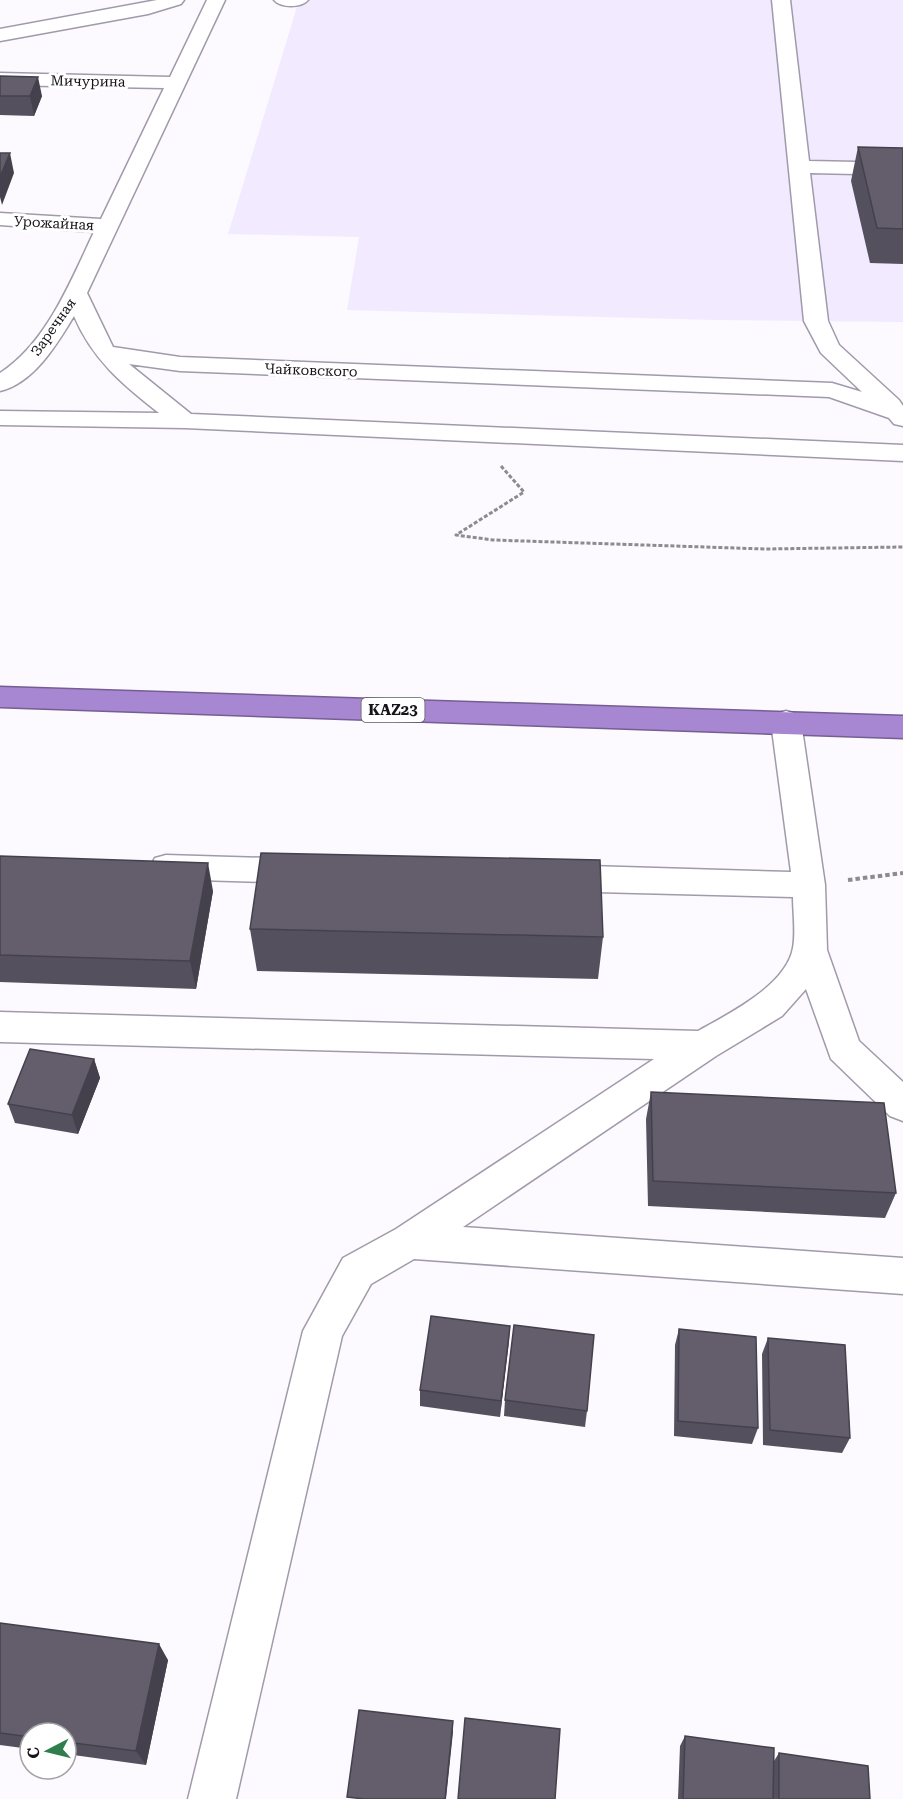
<svg xmlns="http://www.w3.org/2000/svg" width="903" height="1799" font-family="'Roboto Serif',serif">
  <rect width="100%" height="100%" fill="#fcfafe"/>
  <path fill="#f2eaff" d="M299,0H903V322L715,320L347,310L359,237L228,234Z"/>
  <g fill="none" stroke-linecap="round" stroke-linejoin="round">
    <g stroke="#a19aab" stroke-width="3">
      <path id="minor" d="M157,0H184L181,4L148,14L0,41V29Z
        M207,0H225L87,293L113,347L180,357L832,383L862,392L821,353L804,321L772,0H790L809,161L903,163V175L810,173L828,321L839,345L899,400L903,406V426L894,424L889,418L829,397L180,371L129,364L191,414L903,445V461L185,428L0,425V411L159,413C123,385 92,359 74,316C57,344 34,383 0,391V373C47,343 71,280 94,232L0,225V213L101,219L164,88L0,85V73L170,77Z
        M274,0H308C301,8 281,8 274,0Z
        M786,711L797,714L801,722L825,885L827,950L859,1041L903,1082V1121L890,1116L831,1059L806,989L782,1016L716,1056L463,1227L903,1258V1294L414,1259L371,1284L342,1336L236,1799H188L303,1331L343,1258L396,1229L654,1059L0,1042V1012L698,1031C728,1014 786,986 793,948C796,932 793,913 793,897L556,891L544,887L540,878L544,869L556,865L791,872L771,722L775,714Z
        M166,855L303,859L314,862L319,871L314,880L303,883L166,879L155,876L150,867L155,858Z"/>
    </g>
    <g stroke="#755e92" stroke-width="3">
      <path id="highway" d="M0,687L903,716V738L0,707Z"/>
    </g>
    <path stroke="#8d8b90" stroke-width="3" stroke-dasharray="4 2" stroke-linecap="butt" d="M501,466L524,492L456,535L493,540L765,549L903,547"/>
    <path stroke="#8d8b90" stroke-width="4" stroke-dasharray="4.5 3" stroke-linecap="butt" d="M848,880L903,873"/>
    <use href="#minor" fill="#fff" fill-rule="evenodd"/>
    <use href="#highway" fill="#a786d2" fill-rule="evenodd"/>
  </g>
  <path fill="#55505d" d="M0,76L42,96L34,116L0,115Z
    M858,147L903,148V264L870,263L851,181Z
    M0,856L213,891L196,989L0,982Z
    M250,929L603,937L598,979L257,971Z
    M94,1059L100,1078L78,1134L15,1123L8,1104Z
    M651,1092L896,1193L885,1218L648,1206L646,1119Z
    M510,1326L500,1417L420,1406V1390Z
    M679,1329L758,1428L752,1444L674,1436L675,1345Z
    M768,1338L850,1438L842,1453L763,1445L762,1354Z
    M505,1400L587,1411L585,1427L504,1416Z
    M0,1623L168,1660L146,1765L66,1754V1733H30V1749L0,1745Z
    M685,1736L774,1761L779,1753L870,1799H678L680,1746Z"/>
  <path fill="#45414c" d="M38,77L42,96L34,116L30,96Z
    M10,153L14,173L2,205L0,197V177Z
    M208,863L213,891L196,989L190,961Z
    M94,1059L100,1078L78,1134L72,1115Z
    M510,1326L509,1342L500,1417L501,1401Z
    M159,1644L168,1660L146,1765L136,1751Z
    M453,1721V1732L446,1799H445Z"/>
  <path fill="#635d6c" stroke="#45414c" stroke-width="1.5" d="M0,76L38,77L30,96H0Z
    M858,147L903,148V229L877,228Z
    M0,153H10L0,177Z
    M261,853L600,860L603,937L250,929Z
    M0,856L208,863L190,961L0,955Z
    M30,1049L94,1059L72,1115L8,1104Z
    M651,1092L884,1103L896,1193L653,1181Z
    M431,1316L510,1326L501,1401L420,1390Z
    M514,1325L594,1335L587,1411L505,1400Z
    M679,1329L756,1337L758,1428L678,1421Z
    M768,1338L845,1345L850,1438L770,1430Z
    M0,1623L159,1644L136,1751L66,1742V1733H30V1737L0,1733Z
    M359,1710L453,1721L445,1799H364L347,1797Z
    M465,1718L560,1729L555,1799H458Z
    M685,1736L774,1748L773,1799H683Z
    M779,1753L868,1766L870,1799H779Z"/>
  <g text-anchor="middle" dominant-baseline="central" stroke-width="6" stroke-linejoin="round" paint-order="stroke">
    <g font-size="14" fill="#17141a" stroke="#fff">
      <text transform="translate(88 81) rotate(1)">Мичурина</text>
      <text transform="translate(54 223) rotate(3)">Урожайная</text>
      <text transform="translate(53 327) rotate(-55)">Заречная</text>
      <text transform="translate(311 370) rotate(2)">Чайковского</text>
    </g>
    <rect fill="#fff" stroke="#5d5a5f" stroke-width="1.5" x="361.5" y="698" width="63" height="24" rx="4.5"/>
    <g font-size="15" font-weight="bold" fill="#17141a">
      <text x="393" y="710">KAZ23</text>
    </g>
  </g>
  <g transform="translate(48 1751) rotate(263)"><circle r="28" fill="#ffffff" stroke="#a2a1a3" stroke-width="1.5"/>
  <path d="M0-4.5L10 22L0 15L-10 22Z" fill="#307e4e"/>
  <text y="-9" font-size="16" font-weight="bold" text-anchor="middle" fill="#17141a">С</text>
  </g>
</svg>
